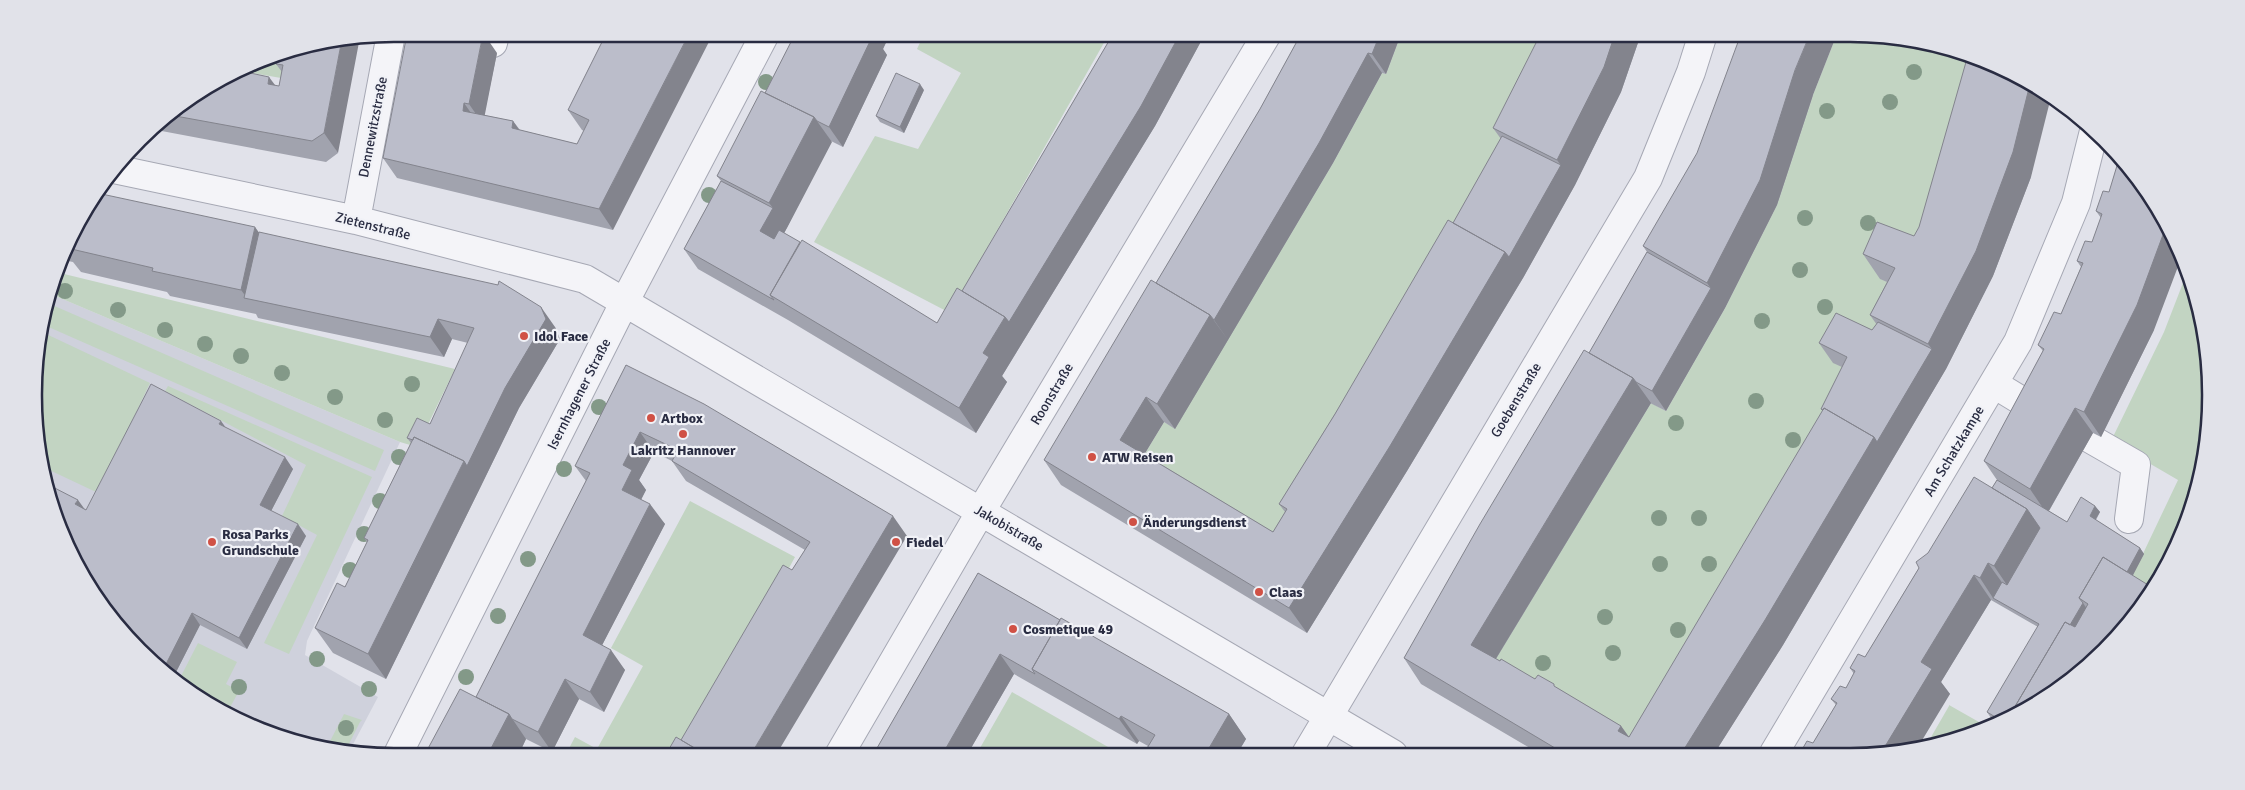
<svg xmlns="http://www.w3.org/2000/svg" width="2245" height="790" font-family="Signika,sans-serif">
  <rect width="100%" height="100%" fill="#e1e2ea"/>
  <path fill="#cfd1dc" d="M53,295L400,442L307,641L305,655L378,697L350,750L302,744L194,695L140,651L46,488L35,419L37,348Z"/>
  <path fill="#c2d4c2" d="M924,34H1109L950,313L814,242L875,136L918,149L961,73L917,49Z
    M1401,34H1574L1291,557L1138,465L1164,422L1175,428L1333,163L1382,73L1386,74Z
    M1837,34L1943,46L1990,64L1936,252L1881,279L1912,293L1861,377L1652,754L1494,660L1651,403L1666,411L1725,308L1777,205L1813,95Z
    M285,53L281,78L241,71L257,61Z
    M2188,270L2208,348L2210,418L2199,488L2163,576L2150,592L2130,581L2178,480L2111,441L2164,332Z
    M60,273L455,369L417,447L400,442L53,295Z
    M50,304L384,450L375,471L44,325Z
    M42,332L150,383L98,493L43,467C35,424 29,375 42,332Z
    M168,386L372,477L289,654L264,643L317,535L282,516L306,465L165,391Z
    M690,501L795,557L687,756H565L575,737L597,749L643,666L611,648Z
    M198,643L237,662L226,684L239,691L228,711L194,695L178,682Z
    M1012,692L1122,755H976Z
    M1949,705L1986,726L1927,744L1949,706Z
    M344,714L362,720L360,722L346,750L327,747Z"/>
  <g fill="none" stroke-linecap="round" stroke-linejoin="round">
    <g stroke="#a6a8b4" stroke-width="30">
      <path id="minor" d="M493,43L495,34
        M114,169L356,220L585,279L1393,754
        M356,220L391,34
        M1994,384L2040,412
        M2089,438L2136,465L2129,519
        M1774,753L2018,342L2076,203L2094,131
        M1306,754L1648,178L1691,72L1703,34
        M839,755L981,511L1267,34
        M397,756L624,303L765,34"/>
    </g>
    <use href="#minor" stroke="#f4f4f8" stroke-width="28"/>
  </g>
  <g fill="#839988">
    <circle cx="1914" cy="72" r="8"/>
    <circle cx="766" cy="82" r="8"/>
    <circle cx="1890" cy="102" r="8"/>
    <circle cx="1827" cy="111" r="8"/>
    <circle cx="709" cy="195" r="8"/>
    <circle cx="1805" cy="218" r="8"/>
    <circle cx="1868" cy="223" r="8"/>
    <circle cx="1800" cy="270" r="8"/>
    <circle cx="65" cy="291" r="8"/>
    <circle cx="1825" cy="307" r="8"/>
    <circle cx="118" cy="310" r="8"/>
    <circle cx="1762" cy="321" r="8"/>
    <circle cx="165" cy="330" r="8"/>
    <circle cx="205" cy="344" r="8"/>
    <circle cx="241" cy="356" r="8"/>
    <circle cx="282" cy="373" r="8"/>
    <circle cx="412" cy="384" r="8"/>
    <circle cx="335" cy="397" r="8"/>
    <circle cx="1756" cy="401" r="8"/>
    <circle cx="599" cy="407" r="8"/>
    <circle cx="385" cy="420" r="8"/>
    <circle cx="1676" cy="423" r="8"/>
    <circle cx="1793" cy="440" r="8"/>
    <circle cx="399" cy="457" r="8"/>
    <circle cx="564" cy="469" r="8"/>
    <circle cx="380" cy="501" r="8"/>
    <circle cx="1659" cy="518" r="8"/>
    <circle cx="1699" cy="518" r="8"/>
    <circle cx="364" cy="534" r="8"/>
    <circle cx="528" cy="559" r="8"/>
    <circle cx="1660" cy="564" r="8"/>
    <circle cx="1709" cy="564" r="8"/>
    <circle cx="350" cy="570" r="8"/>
    <circle cx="498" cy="616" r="8"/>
    <circle cx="1605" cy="617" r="8"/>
    <circle cx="1678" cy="630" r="8"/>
    <circle cx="1613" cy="653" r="8"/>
    <circle cx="317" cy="659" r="8"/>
    <circle cx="1543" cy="663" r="8"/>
    <circle cx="466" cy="677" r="8"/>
    <circle cx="239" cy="687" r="8"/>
    <circle cx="369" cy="689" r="8"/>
    <circle cx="346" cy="728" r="8"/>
  </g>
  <path fill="#a1a3ae" d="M606,34L613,230L397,178L383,158L497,53L484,115L513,121L520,130L577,144L584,131L582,130L568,110Z
    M795,34H890L883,49L887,55L843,147L831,141L784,233L937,323L962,291L1113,34H1205L1155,126L1002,376L1007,382L976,433L788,320L698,269L684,249L721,181L717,176L765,93Z
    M1301,34H1401L1386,74L1382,73L1333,163L1175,429L1164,422L1144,454L1273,532L1285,512L1279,504L1453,223L1501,139L1493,128L1547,38L1549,34H1641L1621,92L1575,185L1523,278L1407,471L1307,633L1061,485L1044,460L1156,283L1260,109Z
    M278,55L338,153L326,162L151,129L157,124L247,67L251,73L276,86H279L282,72L276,64Z
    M924,90L904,133L880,122L876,116Z
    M1813,95L1777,205L1725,308L1666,411L1650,403H1651L1496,659L1535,679L1557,688L1621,726L1629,737L1823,412L1821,409L1842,367L1833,363L1819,343L1872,330L1877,325L1870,315L1887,282L1880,279L1863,254L1914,236L2031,177L1993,276L1946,369L1783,645L1714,754H1540L1421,684L1404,658L1589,353L1647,252L1643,246Z
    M2113,157H2121L2154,330L2101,437L2093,433L2049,511L2067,522L2095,506L2100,512L2096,520L2140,548L2144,554L2132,575L2010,719L1998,723L1991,718L1987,712L2038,627L1991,600L1941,682L1950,694L1813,743L1836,705L1831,699L1846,688L1854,674L1850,668L1865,657L1928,553L1992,488L1997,480L1984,461L2043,351L2038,345L2061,314L2081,267L2077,261L2092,242L2101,218L2096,211L2109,192L2118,164Z
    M259,232L555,327L560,339L519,408L481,486L386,679L333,653L315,628L345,587L367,542L364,538L411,443L407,438L430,424L468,343L452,339L444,357L258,318L256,314L170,296L167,292L81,272L73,262L63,260L71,235Z
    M626,365L907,536L681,740L792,570L805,550L686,481L672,461L654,452L639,480L646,490L641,499L665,524L602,645L625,670L604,712L579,699L552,752L526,739L518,756H424L476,697L586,481L575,466Z
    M225,427L293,469L271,511L306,536L247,649L200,625L173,678L140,651L95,596L46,488L86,510Z
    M978,573L1060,620L1229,714L1246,739L1237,754L1143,755L1148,746L1139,741L1137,744L1014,674L967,755H873Z"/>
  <path fill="#83848d" d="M483,34H484L497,53L483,124L469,104Z
    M689,34H713L613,230L599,209Z
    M868,34H890L883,49L887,55L843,147L829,127Z
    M1180,34H1205L1155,126L1002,376L1007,382L976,433L959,408L983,353Z
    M1380,34H1401L1386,74L1372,54Z
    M1615,34H1641L1621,92L1575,185L1557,160Z
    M1810,34H1837L1813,95L1777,205L1725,308L1707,283Z
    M360,37L338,153L324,133L342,39Z
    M1368,53L1382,73L1333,163L1228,340L1214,320Z
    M247,67L256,81L240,72Z
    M269,77L284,97L268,84Z
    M920,84L924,90L904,133L900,127Z
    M2030,84L2051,97L2031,177L1993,276L1946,369L1783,645L1714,754H1681L1874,437L1932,349L1928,344Z
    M464,103L478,123L463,111Z
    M814,117L832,142L787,228L774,251L760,231L773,208L769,203Z
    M513,121L527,141L512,128Z
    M1561,165L1575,185L1523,278L1407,471L1307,633L1289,608L1505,252Z
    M2167,224L2182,256L2154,330L2101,437L2084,412Z
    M255,227L273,252L247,298L241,290Z
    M1711,288L1725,308L1666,411L1652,391Z
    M541,307L555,327L560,339L519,408L481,486L386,679L368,654Z
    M1210,315L1228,340L1175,429L1157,404Z
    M438,319L452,339L444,357L430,337Z
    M1633,378L1651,403L1489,670L1471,645Z
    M1146,397L1164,422L1138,465L1120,440Z
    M2075,408L2093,433L2047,514L2030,489Z
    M221,421L229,432L219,424Z
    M640,432L654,452L639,480L646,490L636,510L622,490L623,465Z
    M285,457L293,469L268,517L260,505Z
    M78,500L86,511L75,504Z
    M650,504L665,524L597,655L583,635Z
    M2095,506L2100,512L2094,522L2090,516Z
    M2027,509L2045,534L2011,591L1994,566Z
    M893,516L907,536L776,755L750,756Z
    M298,524L306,536L247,649L239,638Z
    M2140,548L2144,554L2130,581L2125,575Z
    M1988,563L2006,588L1993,598L1980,578Z
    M1974,575L1991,600L1941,682L1950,694L1918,747L1897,753H1881L1921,662Z
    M2083,603L2087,609L2018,713Z
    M192,613L200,625L173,678L163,670Z
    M611,650L625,670L604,712L590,692Z
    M1000,654L1014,674L967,755H942Z
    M565,679L579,699L552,752L538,732Z
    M509,714L526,739L518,756H487Z
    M1229,714L1246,739L1237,754L1205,755Z
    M1121,716L1139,741L1137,744L1119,719Z
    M1621,726L1639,751L1618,731Z"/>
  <path fill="#bbbdca" stroke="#83848d" d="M407,34H483L469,104L464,103L463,111L513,121L512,128L577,144L589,120L568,110L606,34H689L599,209L383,158Z
    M795,34H869L873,35L829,127L817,121L814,117L765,93Z
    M1113,34H1180L1141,106L1009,322L1005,317L962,291Z
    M1301,34H1380L1372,54L1368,53L1319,143L1214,320L1210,315L1156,283L1260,109Z
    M1549,34H1615L1604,67L1557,160L1493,128L1540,35L1547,38Z
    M1741,34H1810L1795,70L1760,180L1707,283L1643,246L1697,153Z
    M342,39L324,133L312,141L170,115L241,71L269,77L268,84L279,86L283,65L276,64L278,55L325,41Z
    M1968,55L2010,71L2030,84L2013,152L1976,251L1928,344L1870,315L1895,268L1863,254L1877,222L1914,236L1919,227Z
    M896,73L920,84L900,127L876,116Z
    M761,91L814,117L769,203L717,176Z
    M1502,136L1561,165L1509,257L1505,252L1453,223Z
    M2115,151L2121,157L2163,214L2167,224L2137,305L2084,412L2075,408L2030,489L1984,461L2044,349L2038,345L2054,312L2061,314L2083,263L2077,261L2085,241L2092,242L2102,214L2096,211L2103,191L2109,192L2119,159L2113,157Z
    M721,181L773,208L760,231L774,239L779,230L800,242L770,295L774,300L684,249Z
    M97,193L255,227L241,290L152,271L153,268L67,248L71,235Z
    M1448,220L1505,252L1390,446L1289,608L1044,460L1151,280L1210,315L1157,404L1146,397L1120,440L1273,532L1287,509L1279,504L1335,414Z
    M259,232L498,285L499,281L541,307L546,319L505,388L467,466L464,461L414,437L413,440L407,438L417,418L430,424L474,328L438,319L430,337L244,298Z
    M802,240L937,323L957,288L1005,317L983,353L989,357L959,408L770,295Z
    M1647,252L1711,288L1652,391L1636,382L1633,378L1589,353Z
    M1836,313L1872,330L1878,322L1932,349L1877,442L1874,437L1824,408L1823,410L1821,409L1847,357L1819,343Z
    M1584,350L1633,378L1471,645L1500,661L1501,659L1535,679L1538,675L1554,684V686L1621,726L1618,731L1629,737L1824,408L1874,437L1765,620L1681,754H1565L1404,658L1480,524Z
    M626,365L704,404L893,516L750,756H708L681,740L783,565L792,570L810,542L672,461L678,450L640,432L623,465L632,470L622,490L650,504L583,635L611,650L590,692L565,679L538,732L512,719L509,714L476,697L590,473L575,466Z
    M151,384L221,421L219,424L285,457L260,505L298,524L239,638L192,613L163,670L140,651L95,596L90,586L92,582L88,580L46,488L45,483L78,500L75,504L86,510Z
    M414,437L464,461L368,654L315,628L337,583L345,587L368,540L364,538Z
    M1974,477L2027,509L1994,566L1988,563L1980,578L1974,575L1921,662L1932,669L1881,753H1800L1807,741L1813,743L1837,703L1831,699L1840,686L1846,688L1855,671L1850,668L1858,654L1865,657L1919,568L1916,562L1928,553Z
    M1997,480L2067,522L2081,497L2095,506L2090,516L2140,548L2127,572L2103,557L2079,598L2083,603L2070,625L2065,622L2007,720L2002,721L1987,712L2039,624L1993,598L2002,582L2007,585L2040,528L2027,509L1992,488Z
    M2103,557L2153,588L2088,666L2010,719L2007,720L2065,622L2075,627L2088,604L2079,598Z
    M978,573L1060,620L1032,669L1035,674L1000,654L942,755H873Z
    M1061,618L1229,714L1205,755H1143L1155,735L1121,716L1119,719L1032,669Z
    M460,689L509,714L487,756H424Z
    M676,737L708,756H665Z"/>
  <g fill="#d05145" stroke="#f1f2f7" stroke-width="2">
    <circle cx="524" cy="336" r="5"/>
    <circle cx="651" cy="418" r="5"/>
    <circle cx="683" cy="434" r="5"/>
    <circle cx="1092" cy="457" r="5"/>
    <circle cx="1133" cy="522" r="5"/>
    <circle cx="212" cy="542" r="5"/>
    <circle cx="896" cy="542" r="5"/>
    <circle cx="1259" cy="592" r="5"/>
    <circle cx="1013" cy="629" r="5"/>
  </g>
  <g text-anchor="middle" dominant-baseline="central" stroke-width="4.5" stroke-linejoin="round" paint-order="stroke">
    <g font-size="14" fill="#292c42" stroke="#f1f2f7">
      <text transform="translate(373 127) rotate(-79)">Dennewitzstraße</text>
      <text transform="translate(373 226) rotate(14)">Zietenstraße</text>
      <text transform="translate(579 394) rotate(-63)">Isernhagener Straße</text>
      <text transform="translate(1052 394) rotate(-59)">Roonstraße</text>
      <text transform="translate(1516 400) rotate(-59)">Goebenstraße</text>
      <text transform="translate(1954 451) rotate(-59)">Am Schatzkampe</text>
      <text transform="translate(1009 528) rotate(30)">Jakobistraße</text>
    </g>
    <g font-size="14" font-weight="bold" fill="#292c42" stroke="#f1f2f7" text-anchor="start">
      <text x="534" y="336">Idol Face</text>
      <text x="661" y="418">Artbox</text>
      <text x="683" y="450" text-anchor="middle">Lakritz Hannover</text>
      <text x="1102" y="457">ATW Reisen</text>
      <text x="1143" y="522">Änderungsdienst</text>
      <text x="222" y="534">Rosa Parks<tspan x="222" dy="16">Grundschule</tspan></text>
      <text x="906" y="542">Fiedel</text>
      <text x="1269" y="592">Claas</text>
      <text x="1023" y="629">Cosmetique 49</text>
    </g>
  </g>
  <path d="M0 0H2245V790H0ZM394 42H1850A352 352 0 0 1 2202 394V396A352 352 0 0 1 1850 748H394A352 352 0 0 1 42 396V394A352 352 0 0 1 394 42Z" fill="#e1e2e9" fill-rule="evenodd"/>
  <path fill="none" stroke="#292c42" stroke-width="2.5" d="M394 42H1850A352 352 0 0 1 2202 394V396A352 352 0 0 1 1850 748H394A352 352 0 0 1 42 396V394A352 352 0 0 1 394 42Z"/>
</svg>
